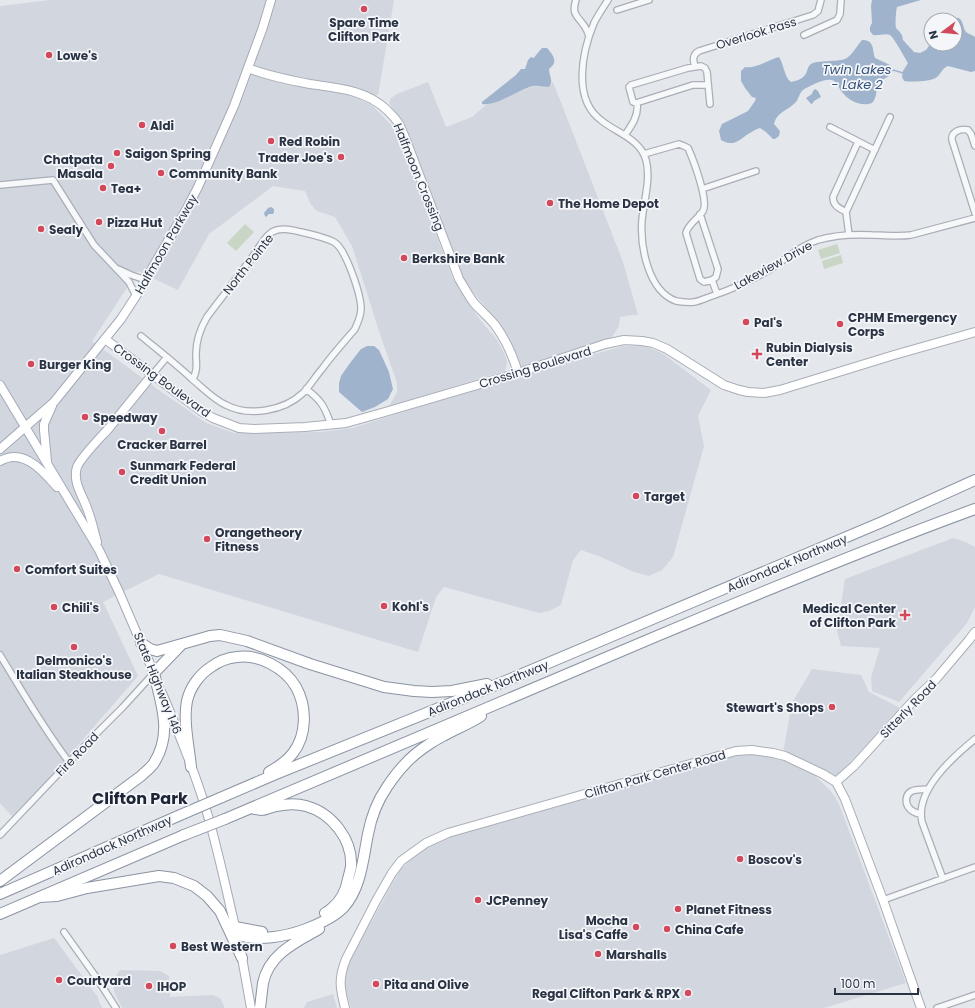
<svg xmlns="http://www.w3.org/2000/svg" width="975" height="1008" font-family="Poppins,sans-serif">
  <rect width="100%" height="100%" fill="#e4e7ec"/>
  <path fill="#d2d6de" d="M50,0H394L378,95L355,97L372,105L392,126L410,165L452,277L465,298L481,321L497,340L506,357L507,363L505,371L389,406L397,392V383L380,334L352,246L335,217L317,211L310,203L305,191L273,186L209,234L178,290L138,271L92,341L156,388L206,423L234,433H248L321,432L352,428L522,375L623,346H644L662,353L711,390L698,416L704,446L673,557L662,570L649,576L634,572L601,557L581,550L573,560L561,605L549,611L539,613L444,587L436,597L418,652L159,574L103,602L138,676L46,782L12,816L0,803V6Z
    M428,82L446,127L472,117L487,104L503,99L517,92L534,86L549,87L553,82L623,262L638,315H631L620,317L619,326L612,337L608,340L522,367L493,317L465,282L403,124L399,117L389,103L391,98L397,94Z
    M953,538L966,542L975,547V607L967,623L899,702L872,691L871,677L880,648L841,646L837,631L845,579Z
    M812,669L861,675L869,692L902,709L835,778L783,753L792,703Z
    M744,754L778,758L812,773L829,789L835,797L839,804L906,983L824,1008H351L344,984L348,964L400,870L420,851L448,837L706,762Z
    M54,938L97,996L102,1008H0V955Z
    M120,970L160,971L169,976L170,997L213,995L220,998L224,1006V1008H122L114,992V979Z
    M333,994L337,1008H304L307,1002Z"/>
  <path fill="#c9d6c5" d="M245,224L254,232L236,251L227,243Z
    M837,244L840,253L821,259L818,250Z
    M841,255L843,263L824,269L822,261Z"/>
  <path fill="#9fb4cc" d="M872,0H921L897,7C896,11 895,23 896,28L899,31L902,35L903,40L914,52L920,53L926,50L931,43V44H955V20H952C963,12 962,27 966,32C968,34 973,35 975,37V71L971,72L948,66C942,68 941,74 937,77C931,82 911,82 904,81L902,77L903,71L908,63C905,58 894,38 890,35C886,33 878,36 873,35L870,31V27L872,23L871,6Z
    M862,40C875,40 872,50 875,58L890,65L893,70C891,78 884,77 879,83C876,86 877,90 876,95C875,98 874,101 872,103C861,107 849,101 842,92C839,89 838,82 832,80C825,78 809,86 803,90C799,93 799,99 795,103C788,110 776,113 774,124L780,131L779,136L775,139H773L766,132L760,128L757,129C754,131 751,132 748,134C738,141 734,147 721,140L719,131L722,124L748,111L755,101L756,98L752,97L745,88L741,81V71L745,67C755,69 768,60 779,57C784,64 784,77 791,82C796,81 802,79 805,75C808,71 807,67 811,64C817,60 837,62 845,59C852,56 857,45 862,40Z
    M542,48H547C553,55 559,62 549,69C549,76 554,81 549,87C544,87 537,85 533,86C517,90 498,106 482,104V102L516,75L521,69H525L528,60L531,57L534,58L536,55Z
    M815,89L818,91L821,97L814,101L813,103L811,104L806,98L812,94L813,91Z
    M268,208L271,207L274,209V212L273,214H269L266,217L265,216L264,213Z
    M367,346H374L379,350L389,372L393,389L388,399L375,407L362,412L339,392V383L341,376L350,363L361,349Z"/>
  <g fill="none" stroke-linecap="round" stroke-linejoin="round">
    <path stroke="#9fb4cc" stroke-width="1.5" d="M893,70L903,73"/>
    <g stroke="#a9aeb7" stroke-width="8">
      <path id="street" d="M576,0C571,15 578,16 585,27C587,30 588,33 589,36
        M608,0C603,8 598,15 594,23C582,52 572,100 602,121C617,133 640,139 646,160C651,179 644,200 642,220C640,246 648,291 676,301C682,302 689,303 694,302C700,301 706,298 712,296C732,289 753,280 772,268C787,258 800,246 818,240C835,235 854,234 872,235C885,235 898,237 911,235L975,218
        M617,10L649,0
        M804,35L837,20L840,14L841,0
        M695,67C693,60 692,55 699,51L813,15L818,11L821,0
        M708,85H693L636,103L633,102L629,87L631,85L688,68L701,66L705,68L707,72L710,104
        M830,127L875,150
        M625,135C632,125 639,115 637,103
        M975,146L971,134L968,130C960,128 951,132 952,140L975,213
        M644,154L679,144L684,146L688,148C693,159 709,201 703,211C698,219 688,224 686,233L700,279L704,282L712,280
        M0,185L53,180L94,245L129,282L136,296
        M702,189L756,171
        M846,212C839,208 833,206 833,197L858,142
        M700,214L718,269L716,277L712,280L717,294
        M849,235L846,212L890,117
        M118,269L131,275L146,280
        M141,336C158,350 176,364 192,379C203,388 213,399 226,405C249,417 284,411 303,393C310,386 315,377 322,369C332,355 344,342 355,329C358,322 361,316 361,309C361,295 346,249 334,242C326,238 310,234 301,232C292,230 281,227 272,232C263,238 259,248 253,256C238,277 222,297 207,317C200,329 196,340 196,354C196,364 198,369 193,379
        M152,375L167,357
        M306,389C321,400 325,407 331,425
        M0,655C22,691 43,728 69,762
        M920,814C916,813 912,812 909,808C905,803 905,794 912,791C916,789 923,790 928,789
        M0,835L95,735L123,707L154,673
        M943,879L922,822C915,790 953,757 975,739
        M883,900L975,867
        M64,932L96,977L116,1008
        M937,1008L975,995"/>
    </g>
    <g stroke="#a9aeb7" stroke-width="10">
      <path id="secondary" d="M248,68C268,76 289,80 310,84C338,88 366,90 387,110C391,114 396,119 399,124C401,127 402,132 404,135L459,279C464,287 468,295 474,303C481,311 489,317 495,325C506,340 513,356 518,373
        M105,339L201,411L213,418L239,428L254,429L305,427L346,423L385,412L518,373L605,344L624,340L642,341L653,343L667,349L724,385L739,390L748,392L764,393L780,390L894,355L975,332
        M109,428L152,375
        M836,782L854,766L914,700L936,679L969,640L975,632
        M345,1008C340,988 338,979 346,959L376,901L392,873L401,861L412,853L426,843L448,833L736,751L752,750L773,753L785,756L823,774L836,782L845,799L883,900L921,1008"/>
    </g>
    <g stroke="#a3abb8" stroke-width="10">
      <path id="primary" d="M0,385L99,550L119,592L156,678
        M0,449L54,402L121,319L136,296L186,210L198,187L234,106L263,27L271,0
        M0,461C4,459 8,457 13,457C31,456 46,475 57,487
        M47,461L44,430V424L52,406
        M97,542C94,532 92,521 88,511C84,497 72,483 77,467C81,457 101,437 109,428
        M162,693C179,733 196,774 208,816C219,854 227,893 236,931
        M241,952L251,1008"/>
    </g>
    <g stroke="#8b94a3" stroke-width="12">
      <path id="highway" d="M141,643L150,649L157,651L210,636L220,635L247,641L310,664L384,687L414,691L432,692L452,691L487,684
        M191,767C189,747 183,720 187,701C190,687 200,674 211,667C219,661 227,658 237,657C259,654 285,668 296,687C307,707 307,735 293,753C287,761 278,767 269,772
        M220,798L276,774L508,680L882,522L975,480
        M252,808C255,809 258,810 261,810C266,810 271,807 276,806C286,804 296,803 306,806C332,813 353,840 351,867C350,871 349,876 348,879C346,890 341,901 332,908C330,910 327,912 325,913
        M225,819C369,757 513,696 657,636C762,592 868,548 975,509
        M0,881L141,776C145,772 151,768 154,763C173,733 161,704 154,673L182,644
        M0,894L178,816
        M39,897L57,896L87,888L159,876L174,878L194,886L207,896L220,911L242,958
        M0,914L184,835
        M235,927L262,932
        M237,935C259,941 285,937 306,929C319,924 333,918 343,908C361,889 363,859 368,834C371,818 378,800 387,787C393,778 399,770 406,763C415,753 431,742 443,736C455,729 469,724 481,716
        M260,1008C261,1000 262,991 263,983C269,954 296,942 319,929"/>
    </g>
    <use href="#street" stroke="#f7f8fa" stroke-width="5.5"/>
    <use href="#secondary" stroke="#fff" stroke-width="8"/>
    <use href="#primary" stroke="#fff" stroke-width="8"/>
    <use href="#highway" stroke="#fff" stroke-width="10"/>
    <g stroke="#8b94a3" stroke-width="12" stroke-linecap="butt">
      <path id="highway-bridge" d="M178,816L220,798
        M184,835L225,819"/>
    </g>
    <use href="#highway-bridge" stroke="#fff" stroke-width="10"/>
  </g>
  <g fill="#d1495b" stroke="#f4f6f9" stroke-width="1.5">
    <circle cx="364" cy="9" r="4"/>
    <circle cx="49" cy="55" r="4"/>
    <circle cx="142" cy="125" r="4"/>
    <circle cx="271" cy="141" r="4"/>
    <circle cx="117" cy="153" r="4"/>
    <circle cx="341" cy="157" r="4"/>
    <circle cx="111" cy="166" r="4"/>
    <circle cx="161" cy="173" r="4"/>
    <circle cx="103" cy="188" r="4"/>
    <circle cx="550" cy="203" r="4"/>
    <circle cx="99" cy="222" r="4"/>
    <circle cx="41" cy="229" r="4"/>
    <circle cx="404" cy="258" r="4"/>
    <circle cx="746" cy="322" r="4"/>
    <circle cx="840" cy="324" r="4"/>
    <path d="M755 348h4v4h4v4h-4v4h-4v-4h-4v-4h4z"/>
    <circle cx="31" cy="364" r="4"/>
    <circle cx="85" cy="417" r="4"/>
    <circle cx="162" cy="431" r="4"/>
    <circle cx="122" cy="472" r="4"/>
    <circle cx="636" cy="496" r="4"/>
    <circle cx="207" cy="539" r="4"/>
    <circle cx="17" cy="569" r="4"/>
    <circle cx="384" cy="606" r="4"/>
    <circle cx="54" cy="607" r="4"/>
    <path d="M903 609h4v4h4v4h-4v4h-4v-4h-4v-4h4z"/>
    <circle cx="74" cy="647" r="4"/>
    <circle cx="832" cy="707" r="4"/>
    <circle cx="740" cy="859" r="4"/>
    <circle cx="478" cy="900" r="4"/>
    <circle cx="678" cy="909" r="4"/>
    <circle cx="636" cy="927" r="4"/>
    <circle cx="667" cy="929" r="4"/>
    <circle cx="173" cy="946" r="4"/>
    <circle cx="598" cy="954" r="4"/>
    <circle cx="59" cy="980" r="4"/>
    <circle cx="376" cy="984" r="4"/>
    <circle cx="149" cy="986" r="4"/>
    <circle cx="688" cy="993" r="4"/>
  </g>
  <g text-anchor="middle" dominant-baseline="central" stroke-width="3.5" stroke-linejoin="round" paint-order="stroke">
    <g font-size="12" font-weight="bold" fill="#2b3445" stroke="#f4f6f9" text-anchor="start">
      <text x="364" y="22" text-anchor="middle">Spare Time<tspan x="364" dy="14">Clifton Park</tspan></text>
      <text x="57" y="55">Lowe's</text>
      <text x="150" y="125">Aldi</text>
      <text x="279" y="141">Red Robin</text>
      <text x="125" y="153">Saigon Spring</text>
      <text x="333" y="157" text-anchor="end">Trader Joe's</text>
      <text x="103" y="159" text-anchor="end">Chatpata<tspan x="103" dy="14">Masala</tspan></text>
      <text x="169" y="173">Community Bank</text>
      <text x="111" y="188">Tea+</text>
      <text x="558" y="203">The Home Depot</text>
      <text x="107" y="222">Pizza Hut</text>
      <text x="49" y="229">Sealy</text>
      <text x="412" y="258">Berkshire Bank</text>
      <text x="848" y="317">CPHM Emergency<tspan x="848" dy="14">Corps</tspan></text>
      <text x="754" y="322">Pal's</text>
      <text x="766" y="347">Rubin Dialysis<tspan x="766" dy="14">Center</tspan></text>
      <text x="39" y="364">Burger King</text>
      <text x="93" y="417">Speedway</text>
      <text x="162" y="444" text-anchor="middle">Cracker Barrel</text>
      <text x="130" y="465">Sunmark Federal<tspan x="130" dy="14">Credit Union</tspan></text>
      <text x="644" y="496">Target</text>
      <text x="215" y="532">Orangetheory<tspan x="215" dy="14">Fitness</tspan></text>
      <text x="25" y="569">Comfort Suites</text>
      <text x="392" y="606">Kohl's</text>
      <text x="62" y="607">Chili's</text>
      <text x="896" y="608" text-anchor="end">Medical Center<tspan x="896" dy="14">of Clifton Park</tspan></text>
      <text x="74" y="660" text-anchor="middle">Delmonico's<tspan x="74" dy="14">Italian Steakhouse</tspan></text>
      <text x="824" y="707" text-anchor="end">Stewart's Shops</text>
      <text x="748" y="859">Boscov's</text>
      <text x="486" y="900">JCPenney</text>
      <text x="686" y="909">Planet Fitness</text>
      <text x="628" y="920" text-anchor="end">Mocha<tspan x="628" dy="14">Lisa's Caffe</tspan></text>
      <text x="675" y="929">China Cafe</text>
      <text x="181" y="946">Best Western</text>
      <text x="606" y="954">Marshalls</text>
      <text x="67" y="980">Courtyard</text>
      <text x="384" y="984">Pita and Olive</text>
      <text x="157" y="986">IHOP</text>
      <text x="680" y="993" text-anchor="end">Regal Clifton Park &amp; RPX</text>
    </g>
    <g font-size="12" fill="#2b3445" stroke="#f4f6f9">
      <text transform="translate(756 33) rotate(-17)">Overlook Pass</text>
      <text transform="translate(419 177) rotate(68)">Halfmoon Crossing</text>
      <text transform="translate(166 244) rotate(-60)">Halfmoon Parkway</text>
      <text transform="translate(248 264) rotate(-52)">North Pointe</text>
      <text transform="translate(773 265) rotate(-29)">Lakeview Drive</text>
      <text transform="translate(535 367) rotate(-17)">Crossing Boulevard</text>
      <text transform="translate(162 380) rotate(36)">Crossing Boulevard</text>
      <text transform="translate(787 563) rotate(-23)">Adirondack Northway</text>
      <text transform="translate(158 683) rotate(68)">State Highway 146</text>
      <text transform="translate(488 688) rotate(-22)">Adirondack Northway</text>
      <text transform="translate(908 709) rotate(-46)">Sitterly Road</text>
      <text transform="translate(77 754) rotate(-46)">Fire Road</text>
      <text transform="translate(655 774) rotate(-16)">Clifton Park Center Road</text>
      <text transform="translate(112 845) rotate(-24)">Adirondack Northway</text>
    </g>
    <g font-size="13" font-style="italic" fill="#34527a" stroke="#f4f6f9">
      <text x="857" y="69">Twin Lakes<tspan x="857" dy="15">- Lake 2</tspan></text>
    </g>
    <g font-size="16" font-weight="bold" fill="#1d2536" stroke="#f4f6f9">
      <text x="140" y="798">Clifton Park</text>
    </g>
  </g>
  <g transform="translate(943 32) rotate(254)"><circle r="19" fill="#f4f6f9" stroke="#a4a8b1"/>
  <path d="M0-3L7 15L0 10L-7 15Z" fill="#d1495b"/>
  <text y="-6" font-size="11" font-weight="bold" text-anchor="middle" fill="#2b3445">N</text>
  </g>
  <path d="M835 988v6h83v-6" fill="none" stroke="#2b3445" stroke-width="2"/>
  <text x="841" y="988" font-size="12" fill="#2b3445" stroke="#f4f6f9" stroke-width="3" paint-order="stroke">100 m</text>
</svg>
